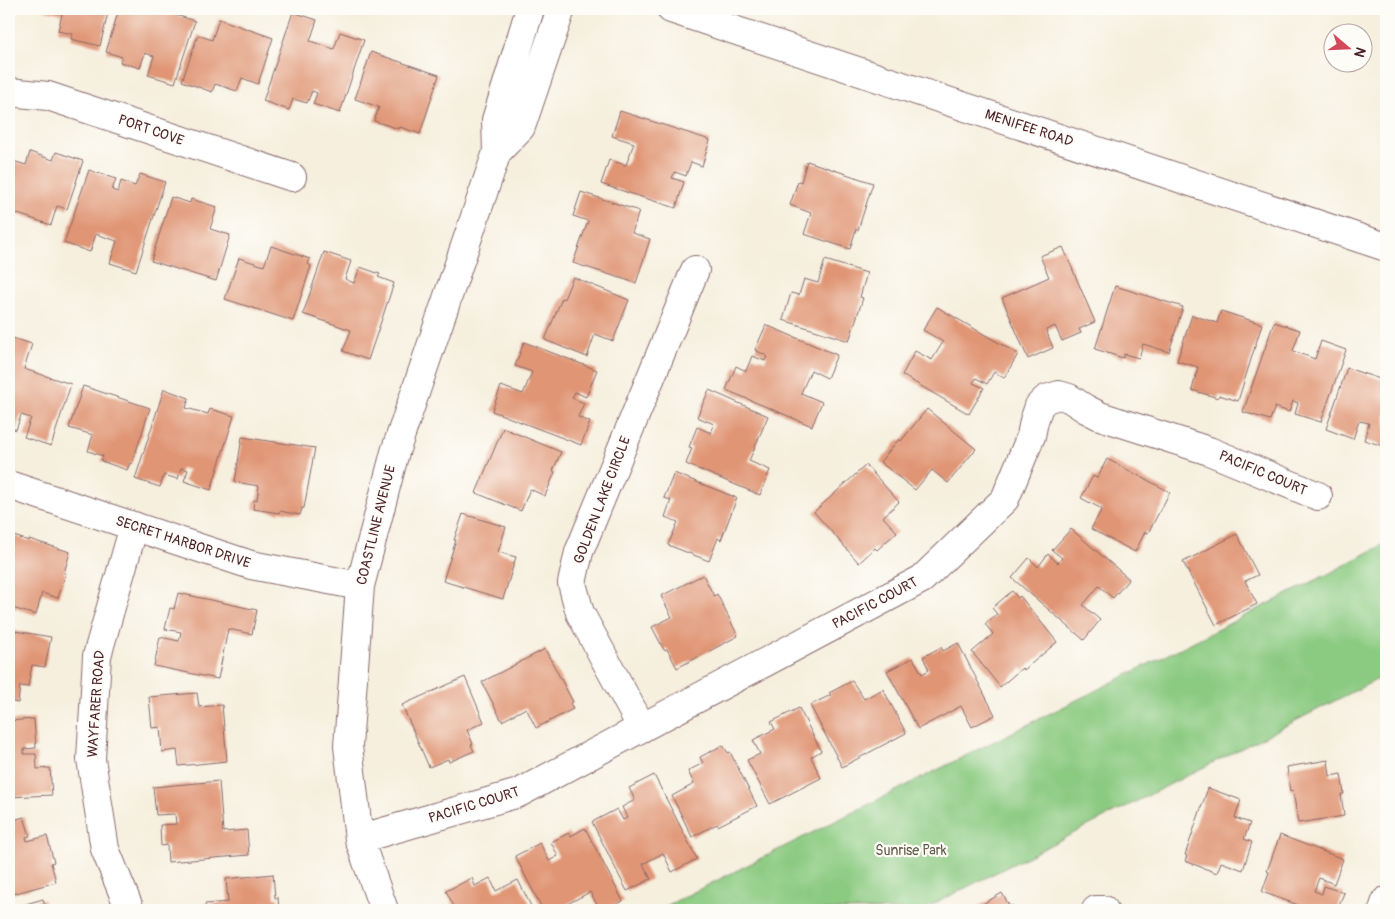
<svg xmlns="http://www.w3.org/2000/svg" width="1395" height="919" font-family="Pangolin,sans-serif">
  <rect width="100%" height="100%" fill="#fdfcf7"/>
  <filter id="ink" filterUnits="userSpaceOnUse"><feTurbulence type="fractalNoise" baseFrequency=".02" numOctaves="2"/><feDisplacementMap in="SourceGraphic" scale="10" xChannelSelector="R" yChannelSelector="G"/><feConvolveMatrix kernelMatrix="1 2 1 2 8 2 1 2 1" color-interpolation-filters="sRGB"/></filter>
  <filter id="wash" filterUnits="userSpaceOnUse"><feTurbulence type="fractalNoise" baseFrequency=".0096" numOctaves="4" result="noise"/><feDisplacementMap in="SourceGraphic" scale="20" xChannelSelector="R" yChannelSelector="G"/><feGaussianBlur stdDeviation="1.12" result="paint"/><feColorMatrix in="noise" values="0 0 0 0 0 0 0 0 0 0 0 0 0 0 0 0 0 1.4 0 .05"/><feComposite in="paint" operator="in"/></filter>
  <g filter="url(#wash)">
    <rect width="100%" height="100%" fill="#f6efde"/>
    <path fill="#8bca81" stroke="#6a7456" d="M1386,543V675L922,910H658L1330,573Z"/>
    <g id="blocks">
      <path fill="#e09574" d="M41,9H109L100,46L71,39L73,34L58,31L62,14Z
        M119,9H157L195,21L175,83L148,75L154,56L145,53L140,68L120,62L122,57L106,52Z
        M293,12L317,20L310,41L334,49L340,32L364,40L340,113L313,104L317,93L312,91L307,103L293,99L289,110L263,101Z
        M219,19L273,38L258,84L242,78L237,91L215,84L212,92L182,81L198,35L212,40Z
        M371,52L439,75L420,134L400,127L399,129L374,121L379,107L355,99Z
        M620,111L710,140L702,166L691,162L686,176L675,172L672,178L684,182L676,208L601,184L609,160L626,165L634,143L612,136Z
        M30,152L53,160L56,152L83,161L67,209L57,206L51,225L9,211V173L13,161L26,165Z
        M807,161L873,183L858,230L856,229L850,249L804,234L811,213L790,205L798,181L801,182Z
        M89,170L116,179L112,190L118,192L121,181L135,186L140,174L165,182L136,271L110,263L117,241L96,234L90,252L64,243Z
        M581,192L639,211L632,233L650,239L636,283L573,263L588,221L573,216Z
        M171,197L190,203L191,199L217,207L210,229L230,235L216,281L151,261Z
        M271,246L310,259L308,264L311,266L293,321L225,299L239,258L264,266Z
        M1063,247L1095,322L1079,329L1081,333L1062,341L1055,326L1046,330L1053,348L1028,359L1002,298L1049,277L1040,256Z
        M324,252L351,261L345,279L354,283L360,267L380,274L378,277L394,283L368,360L343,351L351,330L303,314Z
        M825,260L867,273L860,297L863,298L849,341L783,320L791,293L799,295L804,279L818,283Z
        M573,277L629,300L613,341L595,334L587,357L545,340L562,298L564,299Z
        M1115,286L1183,307L1169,352L1143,344L1139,358L1124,354L1123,358L1095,349Z
        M937,307L1018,354L1004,378L994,372L987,384L976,378L973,383L984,388L969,414L902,375L915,351L932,360L943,342L923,330Z
        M1221,311L1262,324L1238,401L1219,395L1218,398L1192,390L1198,367L1177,361L1192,315L1217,323Z
        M1274,322L1300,330L1293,351L1315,359L1321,341L1346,350L1321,422L1295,414L1298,403L1293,401L1289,412L1275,407L1270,420L1243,412Z
        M766,325L837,355L827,378L811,370L801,393L822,402L812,426L726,390L736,366L746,371L752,356L765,361L767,356L755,350Z
        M9,337L32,344L24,369L71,384L51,446L24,437L31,418L21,415L16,430L9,427Z
        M524,342L597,370L586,397L575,392L572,398L584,403L578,417L590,422L581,445L492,411L501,386L523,394L532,372L515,366Z
        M1347,368L1386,381V441H1385L1383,446L1364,440L1369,423L1359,421L1353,439L1326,429Z
        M83,386L150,408L132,464L130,463L127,470L101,461L103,456L88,451L93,435L69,428Z
        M164,389L189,398L186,408L208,414L210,409L234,416L211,490L184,481L188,470L181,468L178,479L164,475L160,487L135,479Z
        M709,390L768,416L749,461L770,470L760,495L686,464L692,448L689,447L697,427L711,433L714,424L697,417Z
        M927,409L976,449L948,483L932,470L915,490L880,462L899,439L901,441Z
        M503,428L561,452L553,471L555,472L545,496L530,489L521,511L476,493Z
        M242,437L315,448L304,508H302L300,515L280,511L279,513L253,509L254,500H257L259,486L235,482Z
        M1107,459L1170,492L1148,533L1145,532L1135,552L1091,529L1102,509L1081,498L1093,476L1097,478Z
        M866,465L899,502L883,517L897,532L877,550L875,548L859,563L814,512Z
        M674,473L737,498L721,540L718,538L709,561L668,545L678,522L665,517L671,500L664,498Z
        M463,514L506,527L498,552L516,557L503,599L443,581L456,540H454Z
        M1071,529L1129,579L1113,598L1099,586L1083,605L1100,620L1084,640L1012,578L1029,558L1038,567L1048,554L1058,563L1062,558L1052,550Z
        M1237,534L1258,575L1245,581L1257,604L1216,625L1183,562Z
        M11,535L29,541V539L70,552L64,573H66L58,598L42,593L36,615L9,607V541Z
        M703,575L714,596L717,594L738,636L677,668L667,649L664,650L652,627L672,617L661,596Z
        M1012,591L1018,598L1020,596L1057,642L1024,670L1022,668L1000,687L972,652L993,634L985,624L997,614L992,608Z
        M178,593L257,610L252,634L228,629L218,679L154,666L160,637L179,641L181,632L165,629L170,608L174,609Z
        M9,630L51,637L45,667L32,665L28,687L20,686L18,703L9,701Z
        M958,643L995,715L972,727L961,706L918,729L887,671L913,658L922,674L929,670L923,657L941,647L943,651Z
        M545,649L573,702L570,703L573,709L536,728L526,708L502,721L482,682Z
        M465,677L484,722L467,730L473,744L471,745L474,751L449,762L448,759L429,767L402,705Z
        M852,681L864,699L883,689L906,733L842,767L810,705L831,695L829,693Z
        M197,693L199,707L222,705L227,761L179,766L177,750L162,752L160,727L152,728L149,697Z
        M799,708L821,751L811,757L821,778L770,804L747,760L760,754L753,740L775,729L771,722Z
        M34,719L36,748L24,749V754H36L37,769L50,768L52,795L9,797V721Z
        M723,745L728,753L730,752L757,806L718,826L717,824L692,837L672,796L694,784L688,771L703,763L700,757Z
        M1328,760L1330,776L1341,774L1344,794H1341L1344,816L1298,823L1293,790L1290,791L1287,767Z
        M654,775L697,859L672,872L663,853L643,864L651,879L627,891L592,822L617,809L623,820L627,818L622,807L635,800L629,788Z
        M219,781L223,832L247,830L249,855L168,862L167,845L161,846L160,825L176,824L175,814L156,815L153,787Z
        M1208,788L1241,800L1235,818L1250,823L1244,839L1252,842L1243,870L1221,862L1217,873L1185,861L1187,856L1185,855Z
        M24,817L30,836L26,837L27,841L47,836L54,862L51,863L56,882L9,895V821Z
        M585,828L623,901L606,910H600L590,892L556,910H543L515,856L540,843L549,861L558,856L551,842L569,833L571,836Z
        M1280,835L1343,859L1334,884L1319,878L1314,891L1322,894L1324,886L1344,893L1337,910H1312L1262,892L1269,872L1267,871Z
        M273,874L275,898H278L279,910H206L205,904L228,902L226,879Z
        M472,878L475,886L490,878L496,891L518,880L533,910H456L446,891Z
        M1002,893L1010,907L1012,905L1015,910H972Z
        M43,899L46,910H9V909Z"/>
    </g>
  </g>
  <g filter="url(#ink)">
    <use href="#blocks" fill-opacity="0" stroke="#86686a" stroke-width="1"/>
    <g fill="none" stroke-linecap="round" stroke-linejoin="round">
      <g stroke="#86686a" stroke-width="30">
        <path id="minor" d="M9,92L48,96L292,177
          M497,152L521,127L561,9
          M9,485L251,565L360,586
          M642,728L580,613L572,583L579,552L695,270
          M359,839L519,793L922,579L1005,499L1031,436L1034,421L1039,406L1046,399L1059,395L1069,398L1086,409L1100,416L1209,451L1318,496
          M130,910L105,849L91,759L97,656L134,526
          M384,910L359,839L348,746L360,586L395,452L497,152L496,120L530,9
          M1096,910H1104
          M1383,910L1386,901"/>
      </g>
      <g stroke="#86686a" stroke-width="30">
        <path id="major" d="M671,9L1386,247"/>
      </g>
      <use href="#minor" stroke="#fff" stroke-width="28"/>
      <use href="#major" stroke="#fff" stroke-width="28"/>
    </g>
  </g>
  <g text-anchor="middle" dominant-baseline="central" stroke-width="4.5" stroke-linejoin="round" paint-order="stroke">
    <g font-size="14" fill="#4a1f2b" stroke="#fdfcf7">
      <text transform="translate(1029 128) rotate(18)">MENIFEE ROAD</text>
      <text transform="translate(151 130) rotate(19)">PORT COVE</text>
      <text transform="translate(1263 473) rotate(23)">PACIFIC COURT</text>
      <text transform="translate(602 500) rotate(-69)">GOLDEN LAKE CIRCLE</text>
      <text transform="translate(376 525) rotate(-76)">COASTLINE AVENUE</text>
      <text transform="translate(183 542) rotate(18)">SECRET HARBOR DRIVE</text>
      <text transform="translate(875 603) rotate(-28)">PACIFIC COURT</text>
      <text transform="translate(96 704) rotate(-86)">WAYFARER ROAD</text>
      <text transform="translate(474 805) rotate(-17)">PACIFIC COURT</text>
    </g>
    <g font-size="14" fill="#615b49" stroke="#fdfcf7">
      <text x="911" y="850">Sunrise Park</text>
    </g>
  </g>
  <rect width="1395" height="919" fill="none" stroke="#fdfcf7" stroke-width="30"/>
  <g transform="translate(1348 48) rotate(109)"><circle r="24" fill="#fdfcf7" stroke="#b5a4a5"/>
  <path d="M0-4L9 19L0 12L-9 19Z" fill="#d1495b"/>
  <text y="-8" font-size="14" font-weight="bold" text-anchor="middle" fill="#4a1f2b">N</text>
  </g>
</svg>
